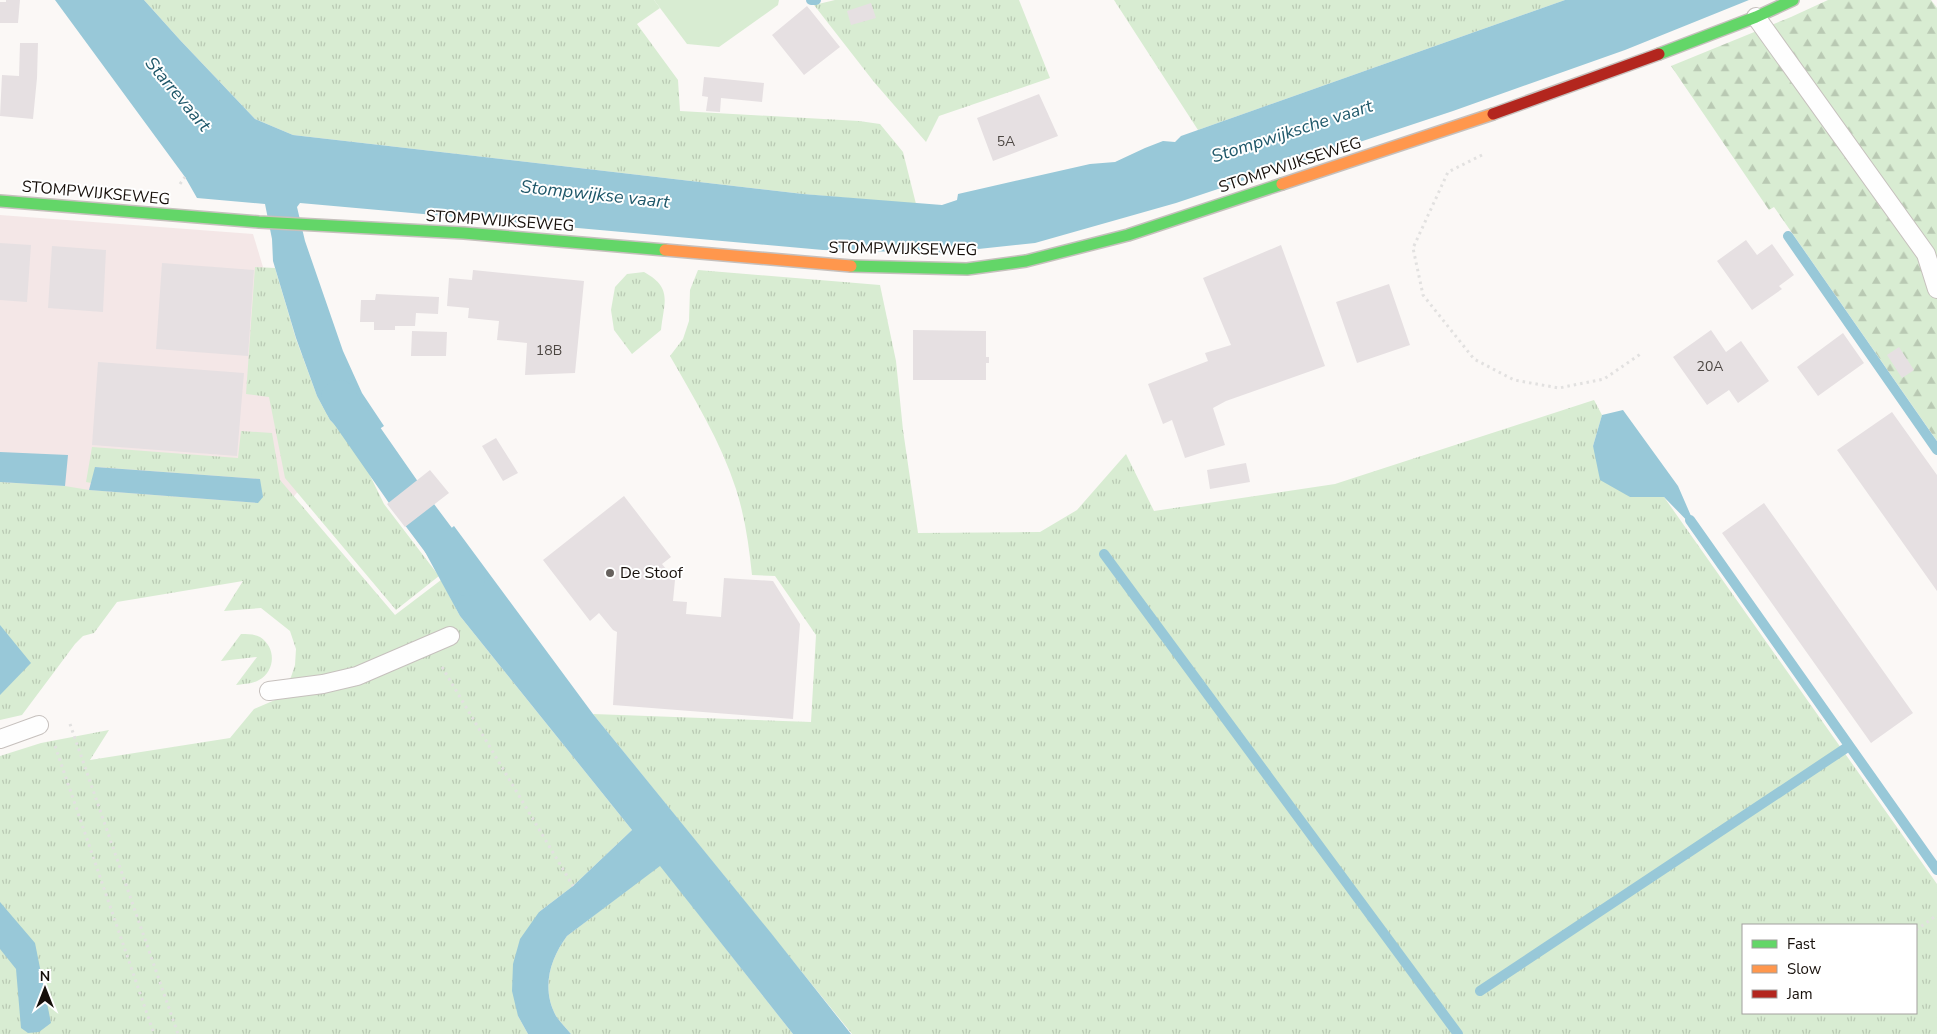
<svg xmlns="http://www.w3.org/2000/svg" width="1937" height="1034" font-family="'Nunito Sans',sans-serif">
  <defs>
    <pattern id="grass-tufts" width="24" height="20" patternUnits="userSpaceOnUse" patternTransform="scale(1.25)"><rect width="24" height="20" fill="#d8ecd2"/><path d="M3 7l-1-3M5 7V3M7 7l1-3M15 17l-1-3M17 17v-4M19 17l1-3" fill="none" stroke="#b9c9b3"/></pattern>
    <pattern id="forest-firs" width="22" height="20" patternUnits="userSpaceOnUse" patternTransform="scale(1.25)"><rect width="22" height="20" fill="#d8ecd2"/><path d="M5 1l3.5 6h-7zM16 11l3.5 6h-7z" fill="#b9c9b3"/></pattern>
  </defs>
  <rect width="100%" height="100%" fill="#fbf8f6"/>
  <path fill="#f4e7e7" d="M0,215L253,234L296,376L337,446L277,516L0,498Z"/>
  <path fill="url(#grass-tufts)" fill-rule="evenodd" d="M144,0H654L660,8L637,24L678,80L680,111L859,121L880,124L903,152L916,204L803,194L293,135L255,119L180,40Z
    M835,0H1019L1050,78L939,116L926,142L874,82L814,5Z
    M1114,0H1565L1198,130Z
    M255,267L275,268L296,339L317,396L330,420L355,445L384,504L439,576L396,610L285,478L269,397L246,394Z
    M698,270L880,285L896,361L903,430L918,533L1040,532L1077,510L1126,454L1154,511L1335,484L1594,400L1602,415L1593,446L1630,497H1664L1937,884V1034H852L593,714L811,722L816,635L775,576L752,575C749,546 745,517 736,489C721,442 694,398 670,356L683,339L689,321L690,290ZM1743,925H1916V1013H1743Z
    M644,272C673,288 664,302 661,330L632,354L614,330L611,310L615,287L627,274Z
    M241,431L272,433L280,480L395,615L441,580L460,616L632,830L573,886L539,912L518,1016L528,1034H0V756L41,743L109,730L90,760L230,738L254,709L275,700L291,677L295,665L296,649L290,631L261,608L224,611L243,581L117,602L94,633L83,636L75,644L22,715L0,720V482L65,486L89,490L258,503L260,479L96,467L91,483L86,482L92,447L238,458Z
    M241,634C248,634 254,634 260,637C277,648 275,671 259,680C253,684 243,684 236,685L257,657L221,661Z
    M660,865L793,1034H571C566,1028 560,1022 556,1016C541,988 550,959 567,936Z"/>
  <path fill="url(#forest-firs)" d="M1828,0H1931L1937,8V441L1774,207L1769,210L1671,66L1791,17Z"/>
  <path fill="#d8ecd2" d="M654,0H779L778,5L719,47L687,44Z"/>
  <path fill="#98c8d8" d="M55,0H144L180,40L255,119L293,135L803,194L942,205L957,200L958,194L1090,164L1115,162L1145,148L1163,141L1175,142L1181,136L1565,0H1749L1625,50L1453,111L1176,203L1035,243L941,253L823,250L300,203L297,207L305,241L343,351L362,393L384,426L355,445L330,420L317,396L296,338L273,261L272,239L265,204L197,198L185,177Z
    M1623,410L1678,486L1698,532L1664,497H1630L1600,480L1593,446L1602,415Z
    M0,452L68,455L65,486L0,482Z
    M95,467L260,479L263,497L258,503L89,490Z
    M454,526L593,714L771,933L851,1034H793L660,866L567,936C550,959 541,988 556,1016C560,1022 566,1028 571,1034H528L518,1016L512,991L513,964L520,939L539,912L573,886L632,830L460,616L424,550Z
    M0,625L31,663L0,695Z
    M0,902L35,943L51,1023L39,1032L28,1033L21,1028L16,969L0,949Z"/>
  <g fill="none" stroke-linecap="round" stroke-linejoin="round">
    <path stroke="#98c8d8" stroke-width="10" d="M811,0H816
      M1788,236L1937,450
      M1690,520L1937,870
      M1104,554L1458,1034
      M1480,991L1849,746"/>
    <path stroke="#98c8d8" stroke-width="36" d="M339,398L342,404L413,506L467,578"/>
  </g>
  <path fill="#e6e0e2" d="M6,0H20L18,23H0V2H6Z
    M871,3L876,18L851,25L847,11Z
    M807,6L840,47L804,75L772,35Z
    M20,43H38L37,78L33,119L0,116L2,75L19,76Z
    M704,77L764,83L762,102L721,98L720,112L706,111L708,97L702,96Z
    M1039,94L1058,136L993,161L977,118Z
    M1746,240L1757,255L1772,244L1794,275L1779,286L1782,289L1752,310L1717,261Z
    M0,243L31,245L27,302L0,300Z
    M1281,245L1325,366L1226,401L1213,408L1225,445L1185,458L1172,420L1163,424L1148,384L1208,361L1205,353L1231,345L1203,278Z
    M52,246L106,250L103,312L48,308Z
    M162,263L254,270L248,356L156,349Z
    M473,270L584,281L575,373L525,375L527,343L497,340L499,321L468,318L469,308L447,306L449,278L472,280Z
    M1389,284L1410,345L1357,363L1336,302Z
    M376,294L439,297L438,314L416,313L415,326H395V330H374V322H360L361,300H375Z
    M913,330L986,331V357H989V363H986V380H913Z
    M1711,330L1726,352L1741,341L1769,381L1738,403L1729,390L1707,405L1673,357Z
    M412,331L447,332L446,356H411Z
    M1843,333L1864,363L1818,396L1797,367Z
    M1899,347L1914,370L1902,378L1887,355Z
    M98,362L244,373L237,456L92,445Z
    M1892,412L1937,475V591L1837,450Z
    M496,438L518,473L503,481L482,446Z
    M1246,463L1250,482L1210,489L1207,470Z
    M430,470L449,493L405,527L387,504Z
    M624,496L671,557L662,564L675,580L673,601L687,602L686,614L721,617L724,578L773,581L800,624L793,719L613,705L617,632L613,630L599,613L590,621L543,560Z
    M1764,503L1913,713L1871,743L1722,533Z"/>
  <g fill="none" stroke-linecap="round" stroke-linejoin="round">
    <g stroke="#c6c0bd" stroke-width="20">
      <path id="lane" d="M1756,17L1926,254L1937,289
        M269,691L323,684L357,676L450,636
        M0,739L39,725"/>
    </g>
    <g stroke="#c6c0bd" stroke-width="14">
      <path id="fast" d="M1659,54L1756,17L1793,0
        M0,201L259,222L464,233L665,250
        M851,266L967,269L1026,261L1128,235L1282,184"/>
    </g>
    <g stroke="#c6c0bd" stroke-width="14">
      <path id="slow" d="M1282,184L1493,114
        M665,250L851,266"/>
    </g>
    <g stroke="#c6c0bd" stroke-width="14">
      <path id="jam" d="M1493,114L1659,54"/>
    </g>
    <path stroke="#e2e1e0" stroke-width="3" stroke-dasharray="2.5 4" stroke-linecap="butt" d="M1482,155L1448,172L1413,248L1423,295L1474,359L1514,380L1559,388L1604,379L1642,353
      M180,184L185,177
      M442,667L573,886
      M70,724L178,1034
      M55,746L154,1034
      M1916,930L1937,915"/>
    <use href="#lane" stroke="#fefefe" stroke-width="18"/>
    <use href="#fast" stroke="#63d668" stroke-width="11"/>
    <use href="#slow" stroke="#ff974d" stroke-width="11"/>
    <use href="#jam" stroke="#b3261e" stroke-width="11"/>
  </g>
  <circle fill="#66615d" stroke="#fff" stroke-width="2" cx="610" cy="573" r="5"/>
  <g text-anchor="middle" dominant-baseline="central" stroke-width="4" stroke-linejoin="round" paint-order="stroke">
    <g font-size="14" fill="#4c4642">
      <text x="1006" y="141">5A</text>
      <text x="549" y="350">18B</text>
      <text x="1710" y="366">20A</text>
    </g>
    <g font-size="16" fill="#160f0a" stroke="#fff">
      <text transform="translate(1290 165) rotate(-18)">STOMPWIJKSEWEG</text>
      <text transform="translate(96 193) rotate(5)">STOMPWIJKSEWEG</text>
      <text transform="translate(500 221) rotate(4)">STOMPWIJKSEWEG</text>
      <text transform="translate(903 249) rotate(1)">STOMPWIJKSEWEG</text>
    </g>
    <g font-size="16" fill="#160f0a" stroke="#fff" text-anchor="start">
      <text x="620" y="573">De Stoof</text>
    </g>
    <g font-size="18" font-style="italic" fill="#1e5769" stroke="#fff">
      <text transform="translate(178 94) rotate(50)">Starrevaart</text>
      <text transform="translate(1292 131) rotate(-18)">Stompwijksche vaart</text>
      <text transform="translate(595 194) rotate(6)">Stompwijkse vaart</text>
    </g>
  </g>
  <rect x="1742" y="924" width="175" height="90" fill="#ffffff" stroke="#a29f9d"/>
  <rect x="1752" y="940" width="25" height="8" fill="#63d668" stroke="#a29f9d"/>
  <text x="1787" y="949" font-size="15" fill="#160f0a">Fast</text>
  <rect x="1752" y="965" width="25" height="8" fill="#ff974d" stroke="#a29f9d"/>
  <text x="1787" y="974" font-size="15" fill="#160f0a">Slow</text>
  <rect x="1752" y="990" width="25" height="8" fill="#b3261e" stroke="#a29f9d"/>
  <text x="1787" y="999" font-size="15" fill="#160f0a">Jam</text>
  <g transform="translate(45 989)" stroke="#ffffff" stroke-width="4" paint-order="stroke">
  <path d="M0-4L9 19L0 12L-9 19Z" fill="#160f0a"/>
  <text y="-8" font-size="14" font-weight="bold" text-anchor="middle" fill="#160f0a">N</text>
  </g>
</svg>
